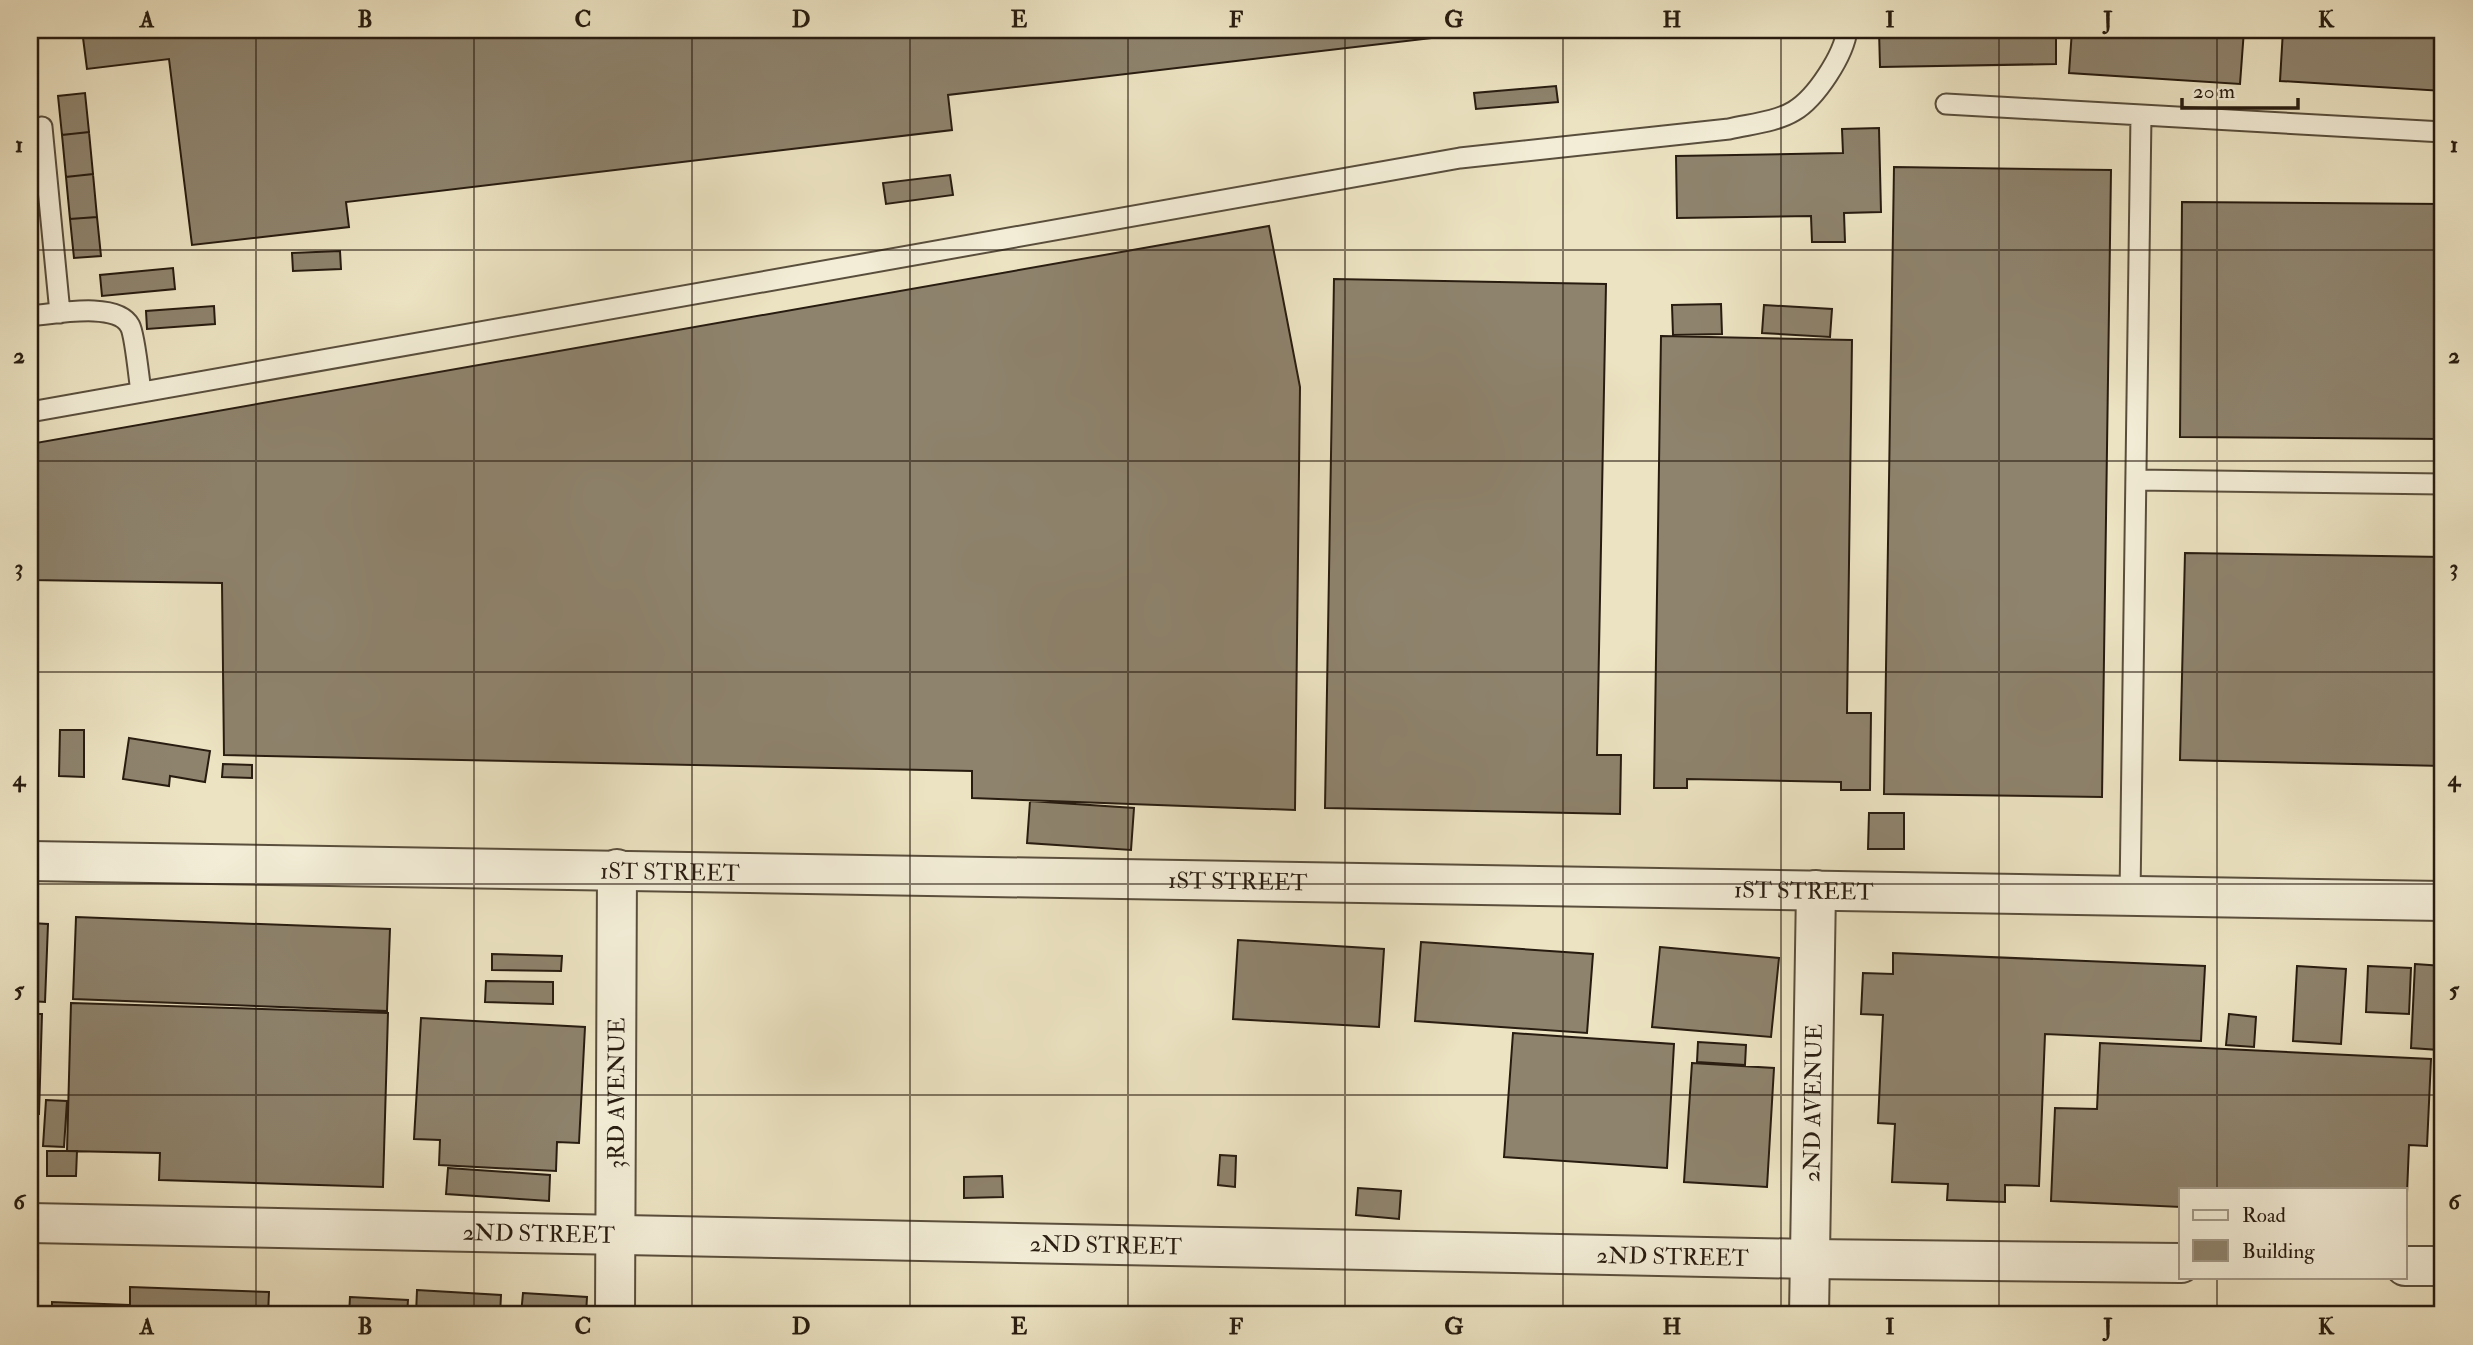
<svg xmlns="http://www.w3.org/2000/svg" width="2473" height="1345" font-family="'IM FELL Double Pica',serif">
  <rect width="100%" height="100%" fill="#ece3c2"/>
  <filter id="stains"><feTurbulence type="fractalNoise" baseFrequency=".00286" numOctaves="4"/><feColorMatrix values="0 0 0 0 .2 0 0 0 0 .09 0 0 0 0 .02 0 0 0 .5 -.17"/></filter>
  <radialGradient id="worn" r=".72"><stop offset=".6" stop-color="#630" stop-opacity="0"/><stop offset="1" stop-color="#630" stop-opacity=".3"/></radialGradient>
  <path fill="#8e836d" stroke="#281c10" stroke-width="2" d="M82,30H1500L948,95L952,130L346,202L349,227L192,245L169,59L87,69Z
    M1697,30H1742V33L1698,38Z
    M1879,30H2056V64L1880,67Z
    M2072,30H2244L2240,84L2069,73Z
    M2283,30H2443V91L2280,81Z
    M1556,86L1558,102L1476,109L1474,93Z
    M85,93L89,132L62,135L58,96Z
    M1879,128L1881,212L1844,213L1845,242H1812L1811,216L1677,218L1676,156L1843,153L1842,129Z
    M89,132L93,174L66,177L62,135Z
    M1894,167L2111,170L2102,797L1884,794Z
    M93,174L97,217L70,219L66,177Z
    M950,175L953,195L886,204L883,183Z
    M2182,202L2443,204V439L2180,437Z
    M97,217L101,256L74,258L70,219Z
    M1269,226L1300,387L1295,810L972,798V771L224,755L222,583L30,580V444Z
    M340,251L341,269L293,271L292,253Z
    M173,268L175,289L102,296L100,275Z
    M1334,279L1606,284L1597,755H1621L1620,814L1325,808Z
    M1721,304L1722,334L1673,335L1672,305Z
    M1764,305L1832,309L1830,337L1762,333Z
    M214,306L215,324L147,329L146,311Z
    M1661,336L1852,340L1847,713H1871L1870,790H1841V782L1687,779V788H1654Z
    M2185,553L2443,557V766L2180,760Z
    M60,730H84V777L59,776Z
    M129,738L210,751L205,782L170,776L169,786L123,779Z
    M223,764L252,765V778L222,777Z
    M1030,801L1134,808L1131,850L1027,843Z
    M1869,813H1904V849H1868Z
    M76,917L390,929L387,1011L73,999Z
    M30,923L48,924L45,1002L30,1001Z
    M1238,940L1384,949L1379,1027L1233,1019Z
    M1421,942L1593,954L1587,1033L1415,1021Z
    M1660,947L1779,958L1771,1037L1652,1027Z
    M1893,953L2205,966L2201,1041L2045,1034L2039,1186L2005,1185V1202L1947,1200L1948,1184L1892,1182L1895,1124L1878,1123L1883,1015L1861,1014L1863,973L1893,974Z
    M492,954L562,956L561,971L492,970Z
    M2415,964L2443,966V1151L2434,1150L2439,1050L2411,1048Z
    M2297,966L2346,969L2341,1044L2293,1041Z
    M2368,966L2411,968L2409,1014L2366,1012Z
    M486,981L553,982V1004L485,1002Z
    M71,1003L388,1013L383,1187L159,1180L160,1153L67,1151Z
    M30,1014H42L39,1114H30Z
    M2229,1014L2256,1017L2254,1047L2226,1045Z
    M421,1018L585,1027L579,1143L557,1142L556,1171L439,1165L440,1140L414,1139Z
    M1513,1033L1674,1044L1667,1168L1504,1157Z
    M1698,1042L1746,1045L1745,1065L1697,1062Z
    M2100,1043L2431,1059L2427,1146L2409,1145L2406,1217L2405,1189H2181V1207L2051,1201L2055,1108L2097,1109Z
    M1692,1063L1774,1068L1767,1187L1684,1182Z
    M46,1100L67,1101L64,1147L43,1146Z
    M47,1151H77L76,1176H47Z
    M1220,1155L1236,1156L1235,1187L1218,1185Z
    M448,1168L550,1175L549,1201L446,1194Z
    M1002,1176L1003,1197L964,1198V1177Z
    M1358,1188L1401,1191L1399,1219L1356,1215Z
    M30,1287H34L33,1315H30Z
    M130,1287L269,1292L268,1315H52V1302L130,1305Z
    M417,1290L501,1295L500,1315H416Z
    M523,1293L587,1297L586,1315H521Z
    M350,1297L408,1300L407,1315H349Z
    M1320,1307L1443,1311V1315H1320Z
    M1477,1312L1540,1315H1477Z
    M1575,1312L1672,1315H1575Z"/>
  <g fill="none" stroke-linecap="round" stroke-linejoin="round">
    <g stroke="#594e3c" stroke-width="23">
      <path id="service" d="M1946,104L2443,132
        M42,127L60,313
        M30,316C54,314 117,301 130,326C135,335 139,379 141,392
        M30,412L1460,158L1729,129C1750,124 1776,122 1794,111C1816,98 1844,55 1847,30
        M2136,480L2443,484
        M2130,895L2141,115"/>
    </g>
    <g stroke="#594e3c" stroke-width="42">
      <g id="minor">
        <path id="s1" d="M30,861L2443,901"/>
        <path id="s2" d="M30,1223L1810,1259L2181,1263"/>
        <path d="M2405,1266H2443"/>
        <path id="s3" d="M615,1315L617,869"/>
        <path id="s4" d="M1809,1315L1816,890"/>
      </g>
    </g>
    <use href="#service" stroke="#f3edd7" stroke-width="19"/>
    <use href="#minor" stroke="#f3edd7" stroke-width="38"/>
  </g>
  <path fill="none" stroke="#281c10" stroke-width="2" stroke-opacity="0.55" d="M256,30V1315M474,30V1315M692,30V1315M910,30V1315M1128,30V1315M1345,30V1315M1563,30V1315M1781,30V1315M1999,30V1315M2217,30V1189M30,250H2443M30,461H2443M30,672H2443M30,884H2443M30,1095H2443M2217,1277V1315"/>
  <g text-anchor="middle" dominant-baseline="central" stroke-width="5" stroke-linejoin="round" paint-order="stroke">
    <g font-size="23" fill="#281c10" stroke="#f3edd7">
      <text stroke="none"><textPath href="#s1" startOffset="640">1ST STREET</textPath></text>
      <text stroke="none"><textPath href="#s1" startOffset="1208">1ST STREET</textPath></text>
      <text stroke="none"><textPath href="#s1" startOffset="1774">1ST STREET</textPath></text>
      <text stroke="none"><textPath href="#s3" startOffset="222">3RD AVENUE</textPath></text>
      <text stroke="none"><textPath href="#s4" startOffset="212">2ND AVENUE</textPath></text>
      <text stroke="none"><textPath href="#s2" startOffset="509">2ND STREET</textPath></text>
      <text stroke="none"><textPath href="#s2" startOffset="1076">2ND STREET</textPath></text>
      <text stroke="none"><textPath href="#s2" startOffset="1643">2ND STREET</textPath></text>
    </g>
  </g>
  <rect width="2473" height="1345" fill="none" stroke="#ece3c2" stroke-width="77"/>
  <rect x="2179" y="1188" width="228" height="91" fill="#f3edd7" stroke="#a29987" stroke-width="2"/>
  <rect x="2193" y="1210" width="35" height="10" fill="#f3edd7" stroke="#a29987" stroke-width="2"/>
  <text x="2242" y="1222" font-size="21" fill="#281c10">Road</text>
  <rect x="2193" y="1240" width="35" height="21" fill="#8e836d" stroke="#a29987" stroke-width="2"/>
  <text x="2242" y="1258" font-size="21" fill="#281c10">Building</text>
  <path d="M2182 98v10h116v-10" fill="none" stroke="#281c10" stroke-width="3.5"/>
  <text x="2193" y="98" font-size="21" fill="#281c10" stroke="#f3edd7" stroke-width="5" paint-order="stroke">20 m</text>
  <rect x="38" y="38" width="2396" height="1268" fill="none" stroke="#281c10" stroke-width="2.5"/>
  <g font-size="23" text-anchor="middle" font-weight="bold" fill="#281c10">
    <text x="147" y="27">A</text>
    <text x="365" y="27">B</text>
    <text x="583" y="27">C</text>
    <text x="801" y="27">D</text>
    <text x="1019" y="27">E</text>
    <text x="1236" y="27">F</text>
    <text x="1454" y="27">G</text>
    <text x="1672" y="27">H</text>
    <text x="1890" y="27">I</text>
    <text x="2108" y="27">J</text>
    <text x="2326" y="27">K</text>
    <text x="19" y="152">1</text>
    <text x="2454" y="152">1</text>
    <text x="19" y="363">2</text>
    <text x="2454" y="363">2</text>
    <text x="19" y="575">3</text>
    <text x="2454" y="575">3</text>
    <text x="19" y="786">4</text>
    <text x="2454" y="786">4</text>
    <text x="19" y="997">5</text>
    <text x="2454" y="997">5</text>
    <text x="19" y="1209">6</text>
    <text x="2454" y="1209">6</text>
    <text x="147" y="1334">A</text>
    <text x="365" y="1334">B</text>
    <text x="583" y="1334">C</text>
    <text x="801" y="1334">D</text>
    <text x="1019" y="1334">E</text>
    <text x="1236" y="1334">F</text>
    <text x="1454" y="1334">G</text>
    <text x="1672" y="1334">H</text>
    <text x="1890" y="1334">I</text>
    <text x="2108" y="1334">J</text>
    <text x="2326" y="1334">K</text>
  </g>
  <rect width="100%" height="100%" filter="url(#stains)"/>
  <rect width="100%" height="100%" fill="url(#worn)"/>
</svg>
